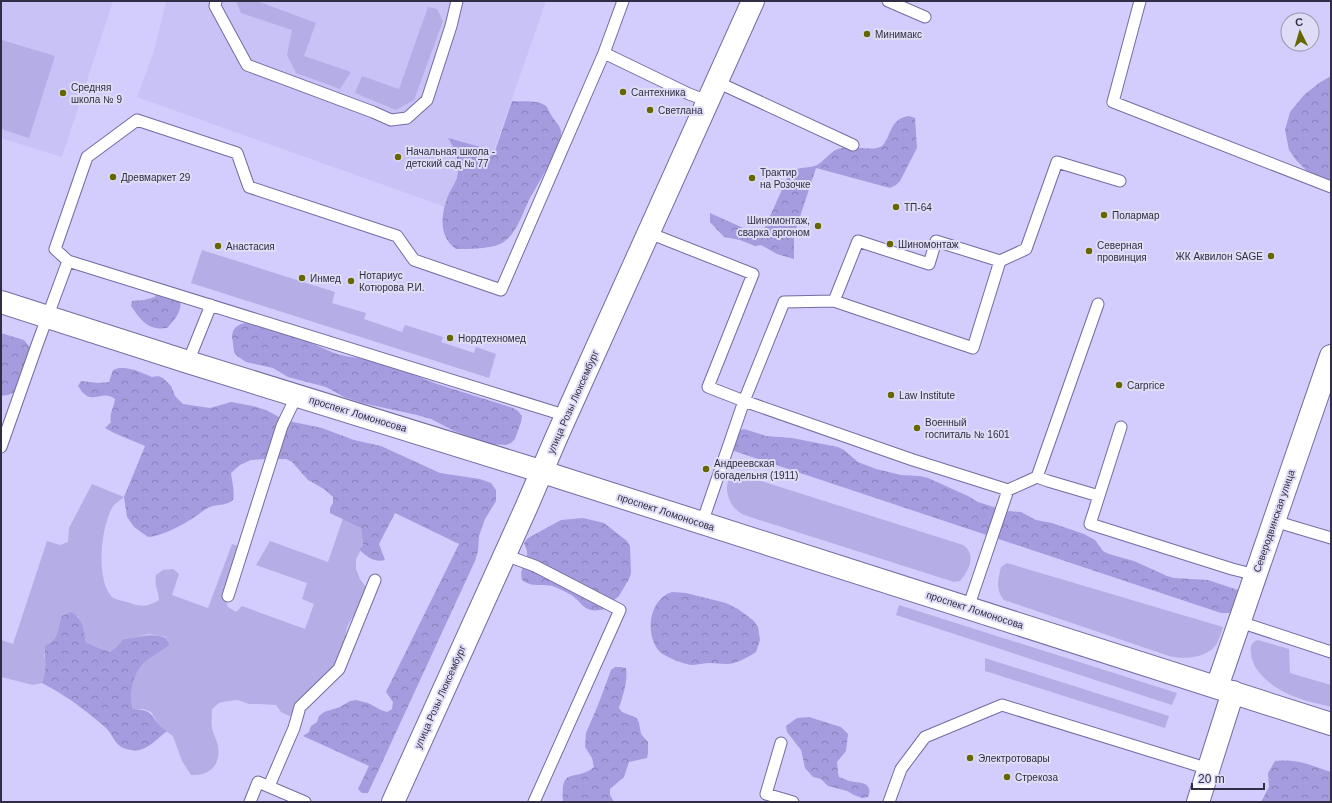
<svg xmlns="http://www.w3.org/2000/svg" width="1332" height="803" font-family="Helvetica,sans-serif">
  <defs>
    <pattern id="forest-crowns" width="20" height="18" patternUnits="userSpaceOnUse"><rect width="20" height="18" fill="#a59ce0"/><path d="M2 6a3 3 0 1 1 6 0M12 15a3 3 0 1 1 6 0" fill="none" stroke="#8780b7"/></pattern>
  </defs>
  <rect width="100%" height="100%" fill="#d2cdfc"/>
  <path fill="#c8c2f7" d="M1,1H113L62,157L1,138V129L29,137L2,40L1,44Z
    M166,1H546L471,216L137,97L154,51Z"/>
  <path fill="#b5aee6" d="M236,1H257L316,23L304,56L351,72L340,89L296,73L287,55L292,30L241,13Z
    M428,7L437,9L443,21L414,100L396,110L355,93L362,76L399,89Z
    M2,40L55,56L29,138L1,129V44Z
    M202,250L335,292L332,303L366,313L364,319L402,332L405,325L443,337L441,342L474,353L476,347L496,354L489,378L191,283Z
    M733,472L963,545C977,554 969,571 960,581L954,582L744,515C732,509 724,495 728,481C729,478 731,475 733,472Z
    M92,484L124,497C121,500 117,502 114,505C101,523 95,580 112,597C116,600 125,601 130,603C143,607 147,607 159,600C158,589 154,585 156,575L163,570L173,569L179,574L172,595L208,608L232,544L244,548L225,600L228,607L236,612L242,606L305,629L314,604L302,599L307,583L256,565L270,541L328,562L343,518L361,528L363,546L356,559V569L360,579L366,587L368,596L358,613L352,618L347,627L345,638L348,647L346,655L297,714L289,716L281,712L276,705L259,704H249L238,700L228,701L219,703L212,709C212,715 211,721 212,728C213,734 217,740 218,746C221,765 210,776 191,775L182,761L173,736L160,727L151,712L143,709H133C130,693 132,670 146,660C154,655 163,650 170,645L166,637L149,634L132,638L123,639L118,647L110,652L94,646L86,642L82,624L78,616L59,625L58,634L44,655C47,666 47,673 42,683L33,685L1,677V640L13,644L47,541L60,545L68,542L69,528Z
    M1007,563L1223,627C1221,633 1219,640 1216,645C1207,658 1183,660 1169,656L1004,600C995,589 998,579 1001,567Z
    M899,605L1177,693L1172,705L896,615Z
    M1258,640L1289,649L1290,673L1331,685V707C1316,703 1300,700 1286,693C1271,686 1251,670 1251,652C1250,646 1252,642 1258,640Z
    M985,658L1169,716L1165,728L985,671Z"/>
  <path fill="url(#forest-crowns)" d="M1331,76V183L1310,174L1296,160L1289,150L1285,130L1290,112L1304,95L1319,83Z
    M512,101C522,102 540,99 547,107C549,111 551,115 553,118C556,122 560,126 561,131C564,143 536,187 529,200C522,214 517,234 502,243C492,249 468,249 456,249C438,237 441,213 448,196C451,188 457,182 458,173C459,160 455,149 448,138L495,151Z
    M909,116L915,118L917,148L900,181L896,185L890,188L816,168L794,235V259L777,254L761,245L755,246L740,240L724,237L710,222V213L761,236L790,172C799,166 808,169 817,165C826,160 830,150 842,148C853,145 872,152 882,146C884,145 885,141 887,139C892,127 895,118 909,116Z
    M157,292L179,298C184,309 175,320 167,328C148,331 141,320 131,306L132,301L144,300L155,297Z
    M246,323L300,338L334,353L345,356L371,360L412,374L437,384L513,408L518,411L522,416L521,422L515,439L511,443L506,445L491,444L454,431L431,419L417,415L362,403L344,397L326,387L288,377L273,368L246,362L237,356L234,352L232,336L233,331L236,327L241,324Z
    M1,333L24,340L31,349C29,356 22,384 18,389C15,394 7,395 1,396Z
    M119,368H125L135,370L152,377L158,376L163,378L171,386L175,396L183,404L210,408L231,402L253,406L266,410L281,418L293,422L322,428L354,440L381,446L440,473L480,479L491,483L496,490V501L485,519L479,536L478,551L475,561L368,793H362L358,789L369,766L303,736L309,732L311,726L317,722L319,716L324,712L340,707L350,701L356,700L368,703L381,710L387,712L392,709L393,702L386,692L459,544L395,513L379,544L385,560C375,563 366,557 359,549L363,546L361,528L330,513V508L333,503V497L324,489L308,480L292,462L286,459H266L251,460L240,465L231,473C232,483 235,491 233,500C226,506 218,504 210,507C205,509 201,513 196,516C183,525 163,536 148,537L134,527L127,517L124,497L145,446L114,433L105,428L111,422C109,414 114,407 115,399C100,388 92,409 78,386L81,381L98,383L109,382L113,370Z
    M744,429L766,436L792,438L838,447L844,450L858,462L876,469L901,475L920,476L928,478L968,496L978,502L1006,511L1021,512L1036,520L1052,523L1084,534L1095,540L1103,551L1109,554L1134,561L1167,576L1174,578L1208,580L1238,590L1240,596L1234,611L1229,613H1221L731,450L739,431Z
    M583,518L604,523L627,541L630,546L631,573L629,579L619,596L609,604L606,609C597,611 589,612 582,605C580,603 578,600 576,599C571,594 564,591 557,588C546,582 533,589 522,580C519,567 526,566 527,555C528,551 525,547 524,543L528,538L561,520Z
    M672,592L686,593L726,603L738,609L754,621L758,627L760,640L756,652C750,656 741,661 734,663C726,665 718,663 710,663C704,663 697,665 691,665C683,664 666,657 660,652C644,635 649,599 672,592Z
    M71,612C84,619 83,628 86,642L94,646L110,652L117,647L123,639C141,638 148,632 166,638L170,645C163,650 154,655 147,660C133,670 129,693 133,709C158,710 149,720 167,731C157,739 145,753 131,750C115,748 115,738 107,729C101,723 94,718 88,713C73,701 59,692 42,683C48,669 44,660 45,646C61,638 56,631 62,616Z
    M615,667H620L626,668C628,682 623,695 619,708L622,712L637,718L639,723L641,734L648,742V753L647,758L629,762L624,777L610,789V795L614,802H563C560,764 575,783 594,767L592,758L585,747L586,733L598,705L611,670Z
    M809,717L841,727L848,734L846,751L837,762L838,773L839,777C843,778 846,780 849,781C858,783 874,781 868,797L862,798L854,795L847,791L828,786L821,779L813,777L805,768L801,750L787,732L786,726L797,718Z
    M1275,761C1299,759 1310,765 1331,772V802H1261L1269,787L1268,773Z"/>
  <g fill="none" stroke-linecap="round" stroke-linejoin="round">
    <g stroke="#746ca1" stroke-width="13">
      <path id="lane" d="M216,1L215,6L247,65L373,112L391,120L407,118L427,100L451,26L457,1
        M888,1L925,17
        M1140,1L1113,102L1331,187
        M604,53L689,94L708,101
        M717,82L853,145
        M649,233L753,274L708,387L744,401L784,302L834,301L973,348L1000,261L936,241L929,264L858,241L834,301
        M68,261L567,416
        M1000,261L1026,249L1057,162L1120,181
        M188,362L211,305
        M1121,427L1090,524L1232,569L1256,575
        M1,447L37,345L68,261L55,249L87,157L137,120L237,153L249,187L397,236L414,260L501,290L604,53L623,1
        M1037,477L1048,481L1099,496
        M1274,521L1331,538
        M702,523L744,401L913,460L1008,490
        M505,555L535,566L620,610L534,802
        M228,596L282,426L297,395
        M968,608L1008,490L1037,477L1098,304
        M1240,622L1331,652
        M781,743L766,794L793,802
        M269,786L294,728L300,707L339,669L375,580
        M250,802L258,782L305,802
        M889,802L901,769L925,737L1002,705L1209,769"/>
    </g>
    <g stroke="#746ca1" stroke-width="24">
      <path id="street" d="M1217,687L1331,356
        M393,802L526,508L557,436L753,1
        M1198,802L1233,692"/>
    </g>
    <g stroke="#746ca1" stroke-width="24">
      <path id="primary" d="M1,302L188,362L524,466L1331,724"/>
    </g>
    <use href="#lane" stroke="#fff" stroke-width="11"/>
    <use href="#street" stroke="#fff" stroke-width="22"/>
    <use href="#primary" stroke="#fff" stroke-width="22"/>
  </g>
  <g fill="#660" stroke="#dfddf5" stroke-width="1.5">
    <circle cx="867" cy="34" r="4"/>
    <circle cx="623" cy="92" r="4"/>
    <circle cx="63" cy="93" r="4"/>
    <circle cx="650" cy="110" r="4"/>
    <circle cx="398" cy="157" r="4"/>
    <circle cx="113" cy="177" r="4"/>
    <circle cx="752" cy="178" r="4"/>
    <circle cx="896" cy="207" r="4"/>
    <circle cx="1104" cy="215" r="4"/>
    <circle cx="818" cy="226" r="4"/>
    <circle cx="890" cy="244" r="4"/>
    <circle cx="218" cy="246" r="4"/>
    <circle cx="1089" cy="251" r="4"/>
    <circle cx="1271" cy="256" r="4"/>
    <circle cx="302" cy="278" r="4"/>
    <circle cx="351" cy="281" r="4"/>
    <circle cx="450" cy="338" r="4"/>
    <circle cx="1119" cy="385" r="4"/>
    <circle cx="891" cy="395" r="4"/>
    <circle cx="917" cy="428" r="4"/>
    <circle cx="706" cy="469" r="4"/>
    <circle cx="970" cy="758" r="4"/>
    <circle cx="1007" cy="777" r="4"/>
  </g>
  <g text-anchor="middle" dominant-baseline="central" stroke-width="4" stroke-linejoin="round" paint-order="stroke">
    <g font-size="10" fill="#302d44" stroke="#dfddf5" text-anchor="start">
      <text x="875" y="34">Минимакс</text>
      <text x="71" y="87">Средняя<tspan x="71" dy="12">школа № 9</tspan></text>
      <text x="631" y="92">Сантехника</text>
      <text x="658" y="110">Светлана</text>
      <text x="406" y="151">Начальная школа -<tspan x="406" dy="12">детский сад № 77</tspan></text>
      <text x="760" y="172">Трактир<tspan x="760" dy="12">на Розочке</tspan></text>
      <text x="121" y="177">Древмаркет 29</text>
      <text x="904" y="207">ТП-64</text>
      <text x="1112" y="215">Полармар</text>
      <text x="810" y="220" text-anchor="end">Шиномонтаж,<tspan x="810" dy="12">сварка аргоном</tspan></text>
      <text x="898" y="244">Шиномонтаж</text>
      <text x="1097" y="245">Северная<tspan x="1097" dy="12">провинция</tspan></text>
      <text x="226" y="246">Анастасия</text>
      <text x="1263" y="256" text-anchor="end">ЖК Аквилон SAGE</text>
      <text x="359" y="275">Нотариус<tspan x="359" dy="12">Котюрова Р.И.</tspan></text>
      <text x="310" y="278">Инмед</text>
      <text x="458" y="338">Нордтехномед</text>
      <text x="1127" y="385">Carprice</text>
      <text x="899" y="395">Law Institute</text>
      <text x="925" y="422">Военный<tspan x="925" dy="12">госпиталь № 1601</tspan></text>
      <text x="714" y="463">Андреевская<tspan x="714" dy="12">богадельня (1911)</tspan></text>
      <text x="978" y="758">Электротовары</text>
      <text x="1015" y="777">Стрекоза</text>
    </g>
    <g font-size="10" fill="#302d44" stroke="#dfddf5">
      <text transform="translate(573 402) rotate(-66)">улица Розы Люксембург</text>
      <text transform="translate(358 414) rotate(17)">проспект Ломоносова</text>
      <text transform="translate(666 512) rotate(18)">проспект Ломоносова</text>
      <text transform="translate(1274 521) rotate(-71)">Северодвинская улица</text>
      <text transform="translate(975 610) rotate(18)">проспект Ломоносова</text>
      <text transform="translate(440 697) rotate(-66)">улица Розы Люксембург</text>
    </g>
  </g>
  <rect width="1332" height="803" fill="none" stroke="#302d44" stroke-width="4"/>
  <g transform="translate(1300 32) rotate(355)"><circle r="19" fill="#dfddf5" stroke="#9997ae"/>
  <path d="M0-3L7 15L0 10L-7 15Z" fill="#666600"/>
  <text y="-6" font-size="11" font-weight="bold" text-anchor="middle" fill="#302d44">С</text>
  </g>
  <path d="M1192 783v6h72v-6" fill="none" stroke="#302d44" stroke-width="2"/>
  <text x="1198" y="783" font-size="12" fill="#302d44" stroke="#dfddf5" stroke-width="3" paint-order="stroke">20 m</text>
</svg>
